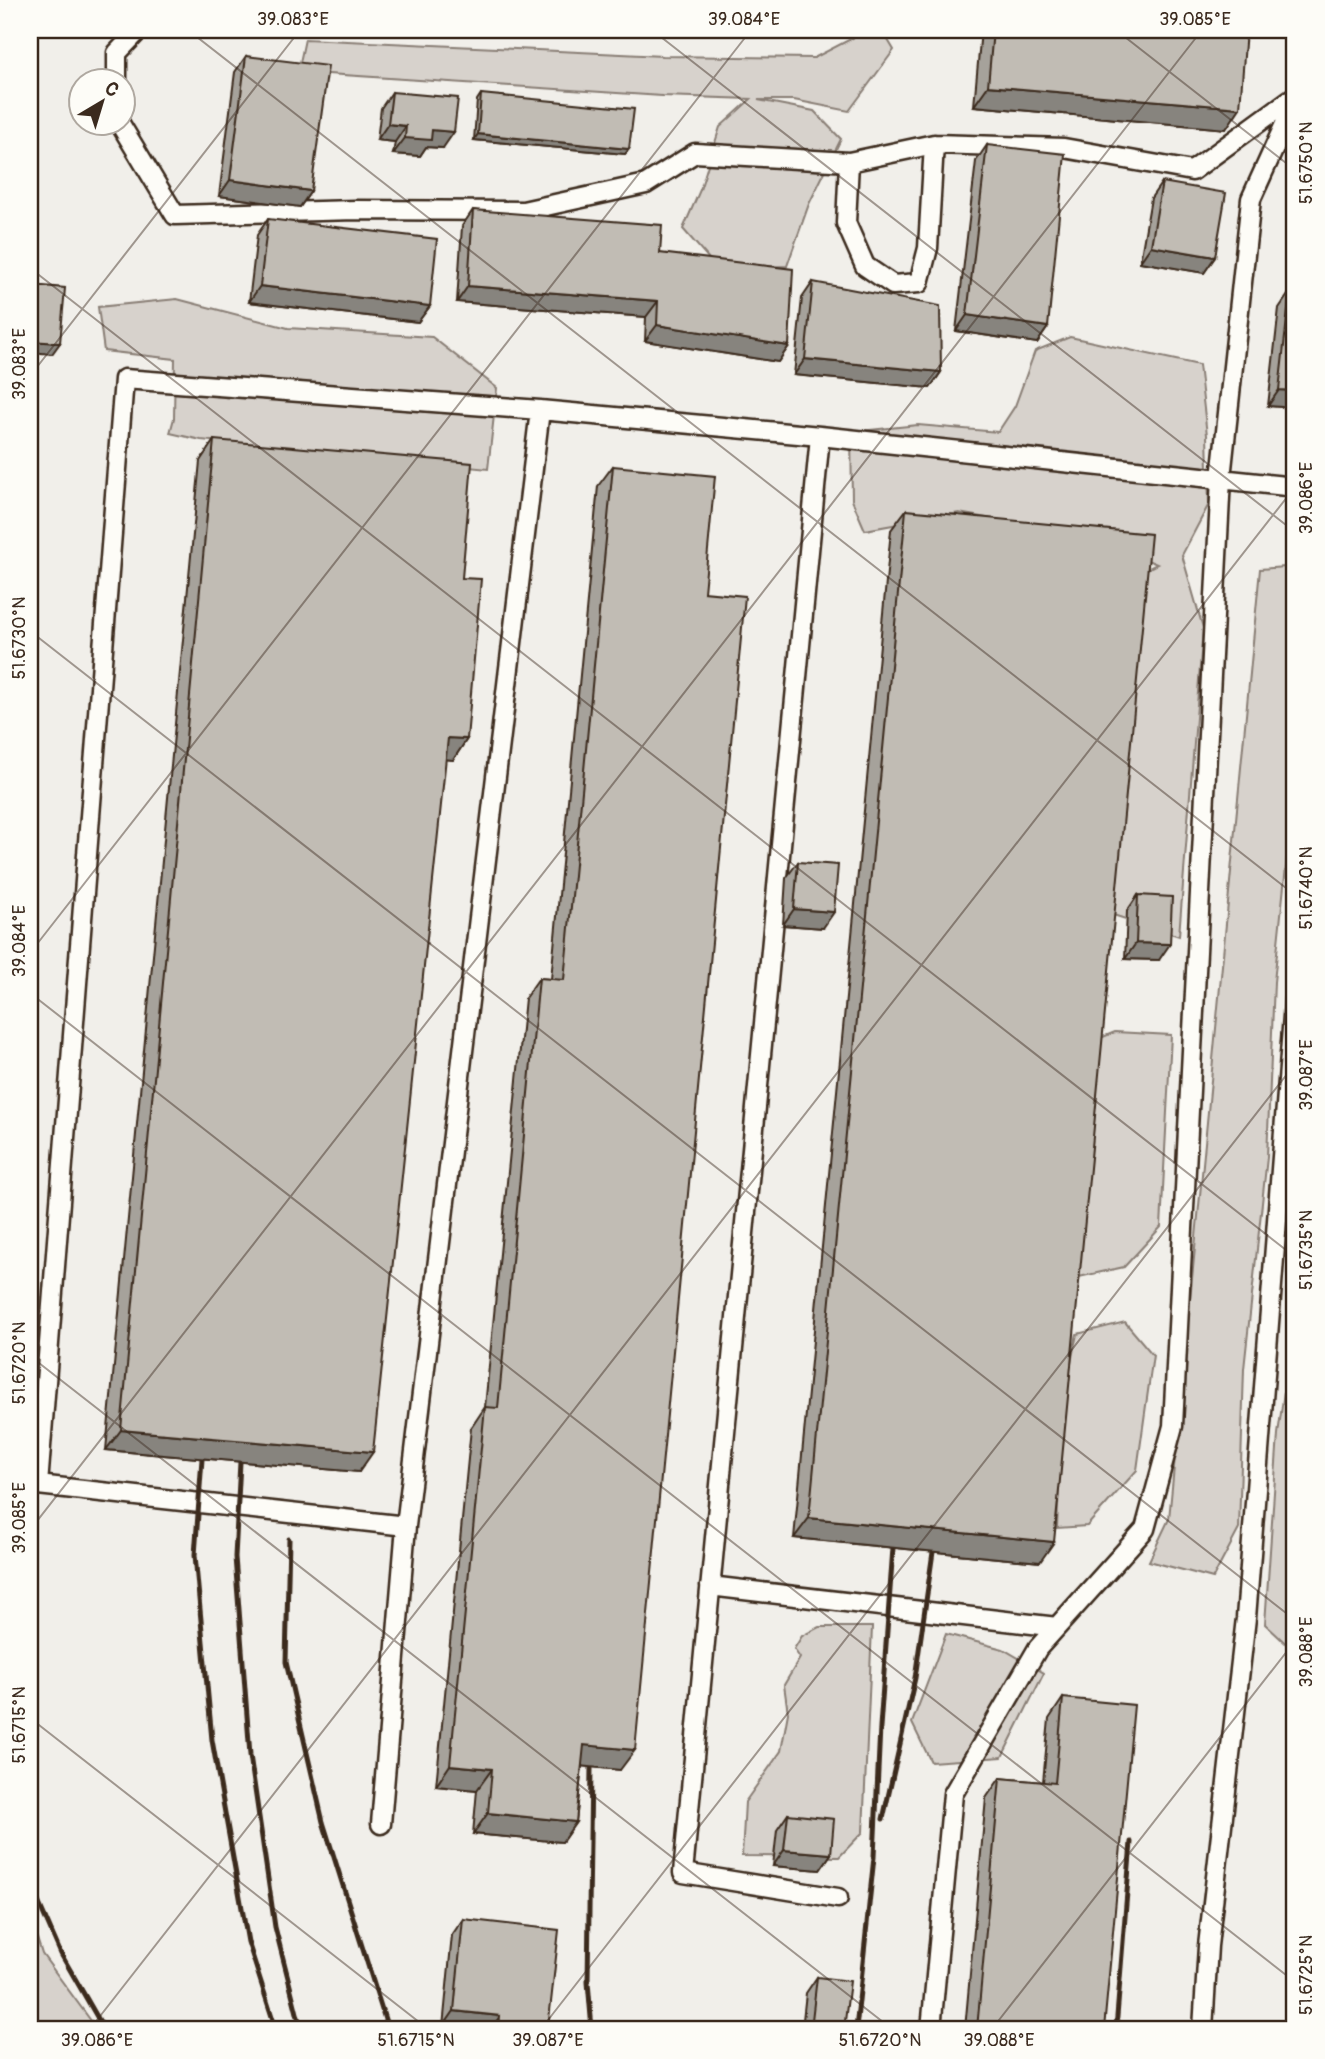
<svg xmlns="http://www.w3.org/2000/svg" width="1325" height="2059" font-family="Pangolin,sans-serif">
  <rect width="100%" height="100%" fill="#f1efea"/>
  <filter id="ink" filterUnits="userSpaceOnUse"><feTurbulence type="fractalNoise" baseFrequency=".0143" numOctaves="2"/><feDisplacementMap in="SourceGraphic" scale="14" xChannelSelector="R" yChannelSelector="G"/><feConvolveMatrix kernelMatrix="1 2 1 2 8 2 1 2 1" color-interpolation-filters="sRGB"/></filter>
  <g filter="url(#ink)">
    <path fill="#d7d2cc" stroke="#897e75" stroke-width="2" d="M868,30H882L894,50L849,111L794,100H758L814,111L841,139L809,204L787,266L717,268L683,229L700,190L720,127L751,99L662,96L298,72L305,39L663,56L814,58Z
      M177,299L288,328L432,337L497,388L488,469L201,440L170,433L174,418L175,359L104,351L98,307Z
      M1070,337L1199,365L1207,435L1209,504L1182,555L1203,628L1179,936L1110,914L1147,569L1157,564L1093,537L959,513L865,530L852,500L851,432L918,425L998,432L1015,406L1035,351Z
      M1285,567L1295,574V780L1274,982L1267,1157L1244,1369L1239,1529L1213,1578L1149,1561L1169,1519L1260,569Z
      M1115,1032L1171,1035L1161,1227L1124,1267L1079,1277L1098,1039Z
      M1295,1314V1652L1265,1624L1278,1434Z
      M1125,1322L1153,1355L1137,1470L1087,1526L1057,1528C1060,1463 1062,1398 1077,1334Z
      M819,1627H872L863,1832L839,1857L742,1856L745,1802L781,1751L788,1713L784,1685L800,1658L794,1649L802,1636Z
      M946,1634L1003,1649L1044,1673L1002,1757L931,1762L912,1723Z
      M30,1916L42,1954L97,2029H30Z"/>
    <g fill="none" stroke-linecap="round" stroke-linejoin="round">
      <g stroke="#3b2a1e" stroke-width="23">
        <path id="lane" d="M117,80V53L139,30
          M119,122L175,215L356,210L523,211L646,184L695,153L849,162L934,144L1064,148L1192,171L1295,96
          M849,162L846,223L865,266L893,285L919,283L928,248L934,144
          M820,436L1295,487
          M406,1526L38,1485L124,379L540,410L820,436L683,1873L838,1898
          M710,1586L1057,1627
          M381,1824L406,1526L540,410
          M931,2029L953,1794L1038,1648L1145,1529L1173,1426L1221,478L1251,199L1295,102
          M1203,2029L1208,1946L1246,1618L1295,990"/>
      </g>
      <use href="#lane" stroke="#fdfcf7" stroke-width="18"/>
      <path stroke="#3b2a1e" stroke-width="5" d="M30,84L35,30
        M202,1459L195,1555L212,1740L248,1942L276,2029
        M240,1462L235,1557L250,1755L275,1927L301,2029
        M289,1539L286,1662L323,1822L388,2029
        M591,1768L588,1982L592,2029
        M883,1819L915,1678L933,1552
        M30,1883L61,1954L104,2029
        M856,2029L874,1857L880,1727L893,1548
        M1116,2029L1131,1842"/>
    </g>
    <path fill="#a6a29b" stroke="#3b2a1e" stroke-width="2" d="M981,30H1246L1226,129L974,106Z
      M246,56L311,191L300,207L219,196L235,72Z
      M392,92L443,148L426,147L420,156L393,154L395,142L377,140L381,108Z
      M481,94L629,149L625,154L474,140L477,100Z
      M987,145L1048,327L1037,343L956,331L976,161Z
      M1162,182L1215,257L1204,273L1140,262L1151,198Z
      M473,210L660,253L789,346L778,362L645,341L646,317L457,302L462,226Z
      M268,219L430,306L418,322L249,302L257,235Z
      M813,282L941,372L930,388L794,375L802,298Z
      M1290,292H1295V408L1268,406L1279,308Z
      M214,440L462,578L467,739L453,760L445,759L359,1472L106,1450L200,461Z
      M613,466L704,592L620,1770L582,1766L576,1822L562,1842L473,1834L477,1790L436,1786L471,1428L485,1407L525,998L539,978L551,979L598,486Z
      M906,510L1040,1562L794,1538L891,530Z
      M798,862L823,928L783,925L786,878Z
      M1138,895L1159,960L1125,959L1127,911Z
      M1063,1698L1104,2029H965L986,1798L1000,1778L1043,1782L1049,1719Z
      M788,1814L831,1854L820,1870L773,1866L777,1830Z
      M463,1919L548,2029H462L443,2027L452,1935Z
      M817,1977L844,2029H802L806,1993Z"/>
    <path fill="#87847e" stroke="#3b2a1e" stroke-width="2" d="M988,86L1240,108L1226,129L974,106Z
      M388,124L406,126L395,142L377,140Z
      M432,130L454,132L443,148L426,147L420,156L393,154L405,138Z
      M478,134L629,149L625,154L474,140Z
      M230,180L311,191L300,207L219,196Z
      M1151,246L1215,257L1204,273L1140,262Z
      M260,286L430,306L418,322L249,302Z
      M468,286L658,301L646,317L457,302Z
      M967,315L1048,327L1037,343L956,331Z
      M657,325L789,346L778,362L645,341Z
      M30,341L60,343L52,354L30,352Z
      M805,359L941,372L930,388L794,375Z
      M1279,390L1295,391V408L1268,406Z
      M448,738L467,739L453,760L433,758Z
      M794,909L834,912L823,928L783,925Z
      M1136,943L1170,944L1159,960L1125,959Z
      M121,1430L373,1452L359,1472L106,1450Z
      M809,1518L1054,1542L1040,1562L794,1538Z
      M584,1745L635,1750L620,1770L569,1765Z
      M450,1765L492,1769L477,1790L436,1786Z
      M488,1813L576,1822L562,1842L473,1834Z
      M784,1850L831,1854L820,1870L773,1866Z
      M454,2011L500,2016L491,2029H462L443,2027Z"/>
    <path fill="#c1bcb4" stroke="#3b2a1e" stroke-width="2" d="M993,30H1246L1240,108L988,86Z
      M246,56L328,66L311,191L230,180Z
      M392,92L458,98L454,132L432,130L431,140L405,138L406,126L388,124Z
      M481,94L634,109L629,149L478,134Z
      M987,145L1065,154L1048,327L967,315Z
      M1162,182L1226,193L1215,257L1151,246Z
      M473,210L662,225L660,253L793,269L789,346L657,325L658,301L468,286Z
      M268,219L437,239L430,306L260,286Z
      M813,282L940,306L941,372L805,359Z
      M31,285L65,288L60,343L30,341V304Z
      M1290,292H1295V391L1279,390Z
      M214,440L472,463L462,578L481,579L467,739L448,738L373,1452L121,1430Z
      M613,466L715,476L704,592L745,596L635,1750L584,1745L576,1822L488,1813L492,1769L450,1765L485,1407L498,1408L539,978L564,980Z
      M906,510L1151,534L1054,1542L809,1518Z
      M798,862L838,865L834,912L794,909Z
      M1138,895L1172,897L1170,944L1136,943Z
      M1063,1698L1134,1705L1104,2029H977L1000,1778L1055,1783Z
      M788,1814L834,1819L831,1854L784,1850Z
      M463,1919L559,1930L548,2029H499L500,2016L454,2011Z
      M817,1977L850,1981L844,2029H811Z"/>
  </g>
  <path fill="none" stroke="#3b2a1e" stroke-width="2" stroke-opacity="0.45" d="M188,30L1295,895M652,30L1295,532M1116,30L1295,170M30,268L1295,1257M30,376L300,30M30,631L1295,1620M30,953L751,30M30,993L1295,1982M30,1356L892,2029M30,1530L1202,30M30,1718L428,2029M90,2029L1295,487M541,2029L1295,1064M992,2029L1295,1641"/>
  <rect width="1325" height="2059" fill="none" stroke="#fdfcf7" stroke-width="77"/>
  <g transform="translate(102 102) rotate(38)"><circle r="33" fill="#fdfcf7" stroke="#afa8a0" stroke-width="2"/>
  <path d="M0-5L12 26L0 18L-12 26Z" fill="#3b2a1e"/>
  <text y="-10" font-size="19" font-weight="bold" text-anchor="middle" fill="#3b2a1e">С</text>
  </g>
  <rect x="38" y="38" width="1248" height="1983" fill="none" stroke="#3b2a1e" stroke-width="2.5"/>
  <g font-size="18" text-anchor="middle" fill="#3b2a1e">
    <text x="293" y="25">39.083°E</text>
    <text x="744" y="25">39.084°E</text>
    <text x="1195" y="25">39.085°E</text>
    <text transform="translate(1306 163) rotate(-90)" y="6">51.6750°N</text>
    <text transform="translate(19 364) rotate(-90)" y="6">39.083°E</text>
    <text transform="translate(1306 498) rotate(-90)" y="6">39.086°E</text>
    <text transform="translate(19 638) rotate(-90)" y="6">51.6730°N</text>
    <text transform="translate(1306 888) rotate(-90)" y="6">51.6740°N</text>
    <text transform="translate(19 941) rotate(-90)" y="6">39.084°E</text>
    <text transform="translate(1306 1075) rotate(-90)" y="6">39.087°E</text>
    <text transform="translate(1306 1250) rotate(-90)" y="6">51.6735°N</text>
    <text transform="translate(19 1363) rotate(-90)" y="6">51.6720°N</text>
    <text transform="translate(19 1518) rotate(-90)" y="6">39.085°E</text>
    <text transform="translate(1306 1652) rotate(-90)" y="6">39.088°E</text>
    <text transform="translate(19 1725) rotate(-90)" y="6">51.6715°N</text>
    <text transform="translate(1306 1975) rotate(-90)" y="6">51.6725°N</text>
    <text x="97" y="2046">39.086°E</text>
    <text x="416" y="2046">51.6715°N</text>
    <text x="548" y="2046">39.087°E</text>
    <text x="880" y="2046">51.6720°N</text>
    <text x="999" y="2046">39.088°E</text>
  </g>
</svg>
